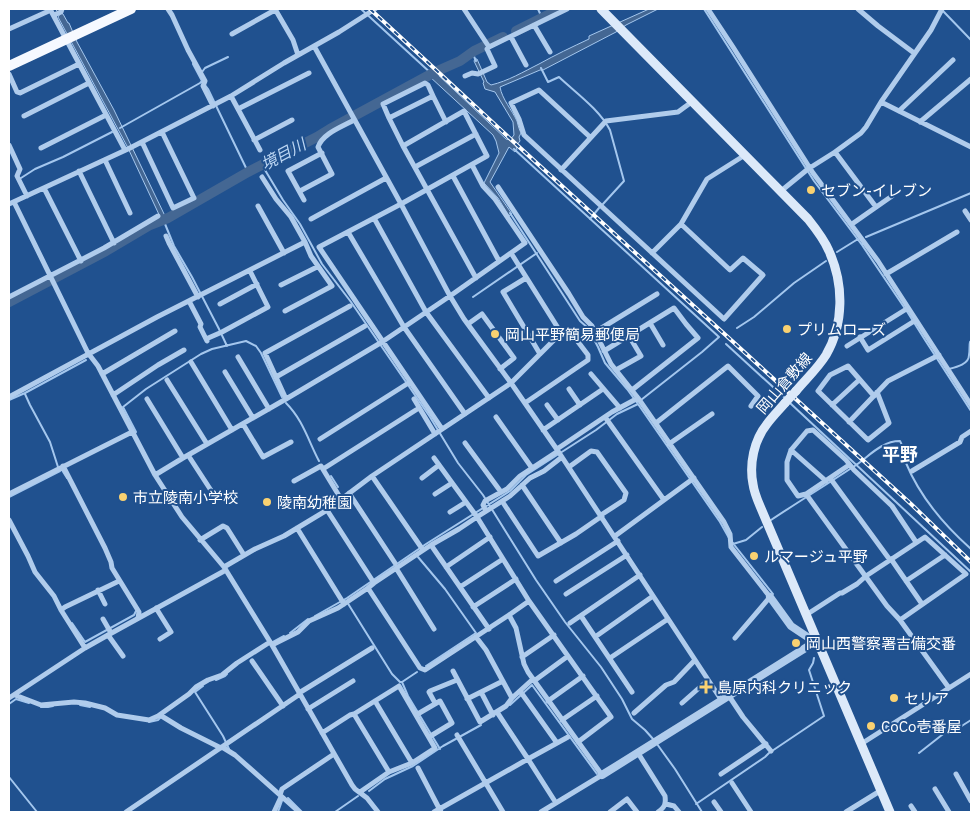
<svg xmlns="http://www.w3.org/2000/svg" width="980" height="821" font-family="'IBM Plex Sans','Noto Sans JP',sans-serif">
  <rect width="100%" height="100%" fill="#20518f"/>
  <path fill="#446793" stroke="#a4c7ee" d="M55,9H61V13L63,14L68,23H69L77,42L114,110L166,218L162,221L127,146L58,17L60,14Z
    M649,9H658L626,25L616,32L543,70H540L500,87C502,99 512,110 517,121C518,125 519,129 521,133L519,137L520,141L516,146L517,150L515,152L509,147L490,182L512,214L509,216L498,198L484,183L499,153L496,141L493,135L429,76L435,72L506,139L510,140L514,135L513,122L495,92L485,89L483,83L484,82L474,61L475,59H477L487,82L491,85C508,81 523,72 539,64C555,55 572,47 589,39V36Z"/>
  <g fill="none" stroke-linecap="round" stroke-linejoin="round">
    <path stroke="#a4c7ee" stroke-width="2" d="M361,9L433,75
      M538,9L542,18
      M704,9L814,181L862,245
      M943,11L971,40
      M472,52L476,61
      M193,64L202,81L208,89L248,172
      M541,68L548,82L559,77C576,93 599,109 610,130L624,181L603,204
      M202,72L205,68L228,57
      M120,128L200,83L202,81
      M514,149L719,337
      M262,165L283,200L300,224L322,264L351,302L430,417L458,463L483,495L536,580L565,622L601,667L622,699L632,719L645,730L654,740
      M21,178L35,169L63,157L112,132
      M510,213L580,321L588,328L598,347L605,363L627,389L638,404L720,522L729,538
      M163,219L174,246L192,277L219,329L227,346
      M590,219L599,208
      M866,237L971,193
      M863,244L862,245L908,313L925,340L971,411
      M837,252L858,239
      M473,297L537,253
      M737,328L754,317L794,283L826,261
      M726,344L785,398
      M949,369C957,367 969,364 969,355C970,350 969,346 970,342L971,341
      M25,394L30,405L50,442L58,467
      M9,400L25,393L86,360
      M641,400L702,352L719,337
      M286,403C303,420 308,440 319,461
      M790,403L971,572
      M135,433L136,432L123,407L146,389L201,354L212,349L246,341L256,346L261,353L282,397
      M62,470L67,478
      M331,476L338,487
      M9,497L60,471
      M771,520C798,502 826,485 853,467C863,461 871,452 882,446C887,443 894,441 900,441C904,448 903,456 906,463C920,497 944,525 971,549
      M732,542L773,594
      M733,544L746,540L762,527
      M418,557L445,589L476,633L426,666
      M347,602L392,674L400,682H402L408,696L440,749
      M315,616L347,598L426,544L510,491L526,475L596,430L617,414L638,404
      M72,623L85,642L134,615L136,611
      M290,633L308,619
      M273,642L284,636
      M216,680L225,676L227,674
      M402,682L417,672
      M195,692L203,686
      M195,692L223,736L229,749
      M9,704L16,699L29,703
      M80,705L90,707
      M510,705L532,685L597,774
      M41,707H48L53,706
      M149,722L158,720L161,717
      M657,744L675,769L702,812
      M919,753L947,731L957,729L971,720
      M9,777L37,812
      M369,791L385,779L413,766L443,746L481,725
      M288,798L302,812
      M696,804L765,757L769,753L824,716L809,670L813,663L814,658
      M278,812L283,798
      M335,812L358,796"/>
    <path stroke="#446793" stroke-width="10" d="M516,31L560,9
      M9,302L106,251L150,225L168,218L248,172L317,137L330,129L435,72L460,61L474,51L503,37"/>
    <path stroke="#b0ccec" stroke-width="5" d="M50,9L125,150
      M168,9L172,15L188,50L205,81L203,86L213,106
      M275,9L293,40L298,55
      M464,9L489,47L567,9
      M708,9L733,47L813,173L878,261L971,405
      M858,9L878,26L914,53
      M54,15L61,12L62,9
      M534,25L550,52
      M9,29L51,10
      M232,34L275,10
      M511,37L526,65
      M314,46L401,204L450,296L464,319L511,383L558,451L722,701
      M9,74L17,92L20,93L79,64
      M465,76L472,73L478,74L495,66L487,49L489,47
      M231,96L260,150
      M881,102L971,147
      M238,109L309,73
      M899,111L953,60
      M24,116L89,83
      M389,118L383,104L425,83L428,85L433,96
      M446,122L433,96L389,118L403,146L476,278
      M920,122L971,79
      M590,137L539,90L511,103L519,119L524,135L724,319L763,275L743,258L730,270L681,224
      M254,140L292,120
      M142,142L173,208L194,198L162,132
      M9,145L20,169L17,176L27,196
      M403,146L464,111L487,156L401,204L319,247L442,429
      M41,148L106,115
      M835,152L876,207
      M105,160L130,213
      M415,167L476,134
      M561,170L606,121L678,112L693,101
      M79,171L114,243
      M453,176L499,261
      M262,177L276,199L291,217L305,242L311,256L332,286L285,311
      M498,187L569,294L583,317L592,326L611,364L638,398L724,522L730,534L731,547L770,597L735,638
      M44,188L81,261
      M300,191L332,174L318,147C323,133 342,127 354,120
      M781,191L808,169L835,152L861,133L866,127L881,102L931,30L942,9
      M304,200L288,171L322,153
      M14,202L88,353L98,366L155,475L182,517L224,567L272,645L352,785L355,789L367,798L378,812
      M9,204L128,149L231,96L284,63L339,32L375,9
      M258,206L284,253
      M965,211L971,220
      M374,218L426,312L489,398
      M311,219L386,178
      M852,224L892,196
      M348,232L404,327L465,414
      M166,236L169,243L198,297
      M652,253L681,224L707,179L745,155
      M886,274L957,232
      M526,278L503,292L540,354
      M281,285L317,267
      M9,297L104,248L158,216
      M189,301L201,324L200,327L207,341
      M220,304L257,284
      M650,323L663,345
      M468,324L482,314L514,358L500,369
      M595,332L657,294
      M860,337L868,350L916,320
      M206,339L222,332L268,307L250,271
      M847,346L908,308
      M604,351L674,308L686,324L698,338L632,390
      M238,357L269,409
      M191,362L232,430
      M616,370L641,356L629,336
      M225,372L253,418
      M102,374L175,331
      M591,374L620,408
      M276,377L365,326
      M167,380L207,444
      M569,389L580,405
      M113,395L158,365L184,350
      M874,396L848,366L830,375L818,391L868,440L889,423L877,392
      M9,397L157,317L305,242
      M147,399L183,458
      M286,399L265,353L350,306
      M414,399L435,434
      M525,403L588,360V355L569,330L559,331
      M547,405L558,420
      M832,405L859,380
      M496,417L532,468
      M605,417L664,500
      M849,422L888,381L939,355
      M656,423L728,366L758,396L751,406
      M243,424L263,457L291,442
      M543,430L603,389
      M320,439L410,382
      M465,443L501,492
      M669,444L712,414
      M557,449L612,412L638,398
      M791,450L826,481
      M188,455L214,495
      M434,458L477,517L510,496L530,478L544,471L562,457
      M849,465L806,494L798,496L787,480V462L791,450L807,431L813,430L846,460L854,470L892,506L916,542
      M63,466L105,548L111,562L112,568L139,612L138,618
      M569,467L591,451L597,452L626,493L624,500L601,515
      M323,469L419,408
      M912,471L960,442L962,437L971,431
      M155,475L183,458L286,399L382,342L450,296L525,243L495,199L483,186L472,165
      M372,476L423,550
      M422,478L439,465
      M830,478L890,560
      M294,481L321,466L341,499
      M522,485L561,543
      M349,493L395,563
      M9,494L132,432
      M435,494L452,483
      M806,494L887,606L900,620L949,688
      M502,501L538,556L576,534L602,516
      M327,510L374,583L368,588L420,668L425,670L509,615L529,601
      M486,511L483,505L485,501L507,489L520,476L558,451
      M450,512L466,502
      M9,520L28,556L35,572L54,596L61,610L85,648
      M297,528L344,604
      M615,536L694,478
      M200,540L223,526L227,528L244,555
      M891,559L922,604
      M224,567L255,549L284,536L327,510L372,476L511,383L560,334L558,328L511,253
      M446,567L490,537
      M396,568L434,629
      M556,581L618,541
      M906,581L945,555
      M374,583L431,545
      M460,587L503,559
      M98,590L105,604
      M566,594L627,555
      M473,607L516,579
      M156,608L171,632L160,639
      M61,610L65,607L117,582
      M509,615L516,628L524,664L528,672L602,775L541,812
      M806,615L840,593H842L857,584L866,576L925,537L966,574L900,620
      M581,616L632,692
      M103,619L111,633
      M570,623L640,575
      M489,629L431,545L459,529L477,517L529,601L611,717L578,742
      M108,635L123,656
      M476,637L486,650L512,698
      M595,637L653,596
      M272,645L298,632L309,621L338,608L368,588
      M522,657L554,635
      M610,658L668,619
      M252,661L283,706
      M453,671L480,722L506,706L512,698L533,679
      M534,681L568,656
      M399,686L435,748L412,763L389,772L354,714Z
      M520,691L557,743
      M481,692L493,715
      M299,693L372,648
      M15,695L41,705L74,702L85,703L105,708L117,715L149,720L158,716L189,694L196,687L208,680L222,675L237,663L270,642
      M729,696L743,717L771,751
      M9,698L85,648L108,635L226,570
      M467,699L503,681
      M375,701L412,763
      M548,701L583,676
      M435,703L429,692L430,691L457,680
      M682,703L708,680
      M308,709L353,681
      M497,712L528,759L568,737
      M634,713L666,685L674,682L695,660
      M160,715L181,728L221,748
      M416,715L440,701L452,723L429,737
      M562,720L597,696
      M322,733L350,715L354,714
      M457,735L503,812
      M861,744L971,674
      M222,747L235,755L299,812
      M638,753L665,796C666,804 665,807 658,812
      M418,768L441,812
      M721,774L766,744
      M956,774L971,801
      M732,783L751,812
      M935,789L949,812
      M360,792L389,772
      M280,795L282,789L334,754
      M714,802L721,812
      M666,804L674,806L679,812
      M911,806L915,812
      M126,812L300,694
      M274,812L281,797
      M434,812L528,759L556,803
      M610,812L627,799L637,812
      M846,812L880,791"/>
    <path stroke="#b0ccec" stroke-width="8" d="M602,775L815,642L791,626L770,597"/>
    <path stroke="#dce9f9" stroke-width="9" d="M601,9L808,219C816,229 824,239 829,251C844,284 844,324 826,355C818,368 806,379 796,391
      M785,403C779,410 772,417 767,424C754,440 749,464 753,484C754,492 757,499 760,506L890,812"/>
    <path stroke="#f6f9ff" stroke-width="10" d="M9,66L131,9"/>
    <g stroke="#fff" stroke-width="4">
      <path id="rail" d="M370,9L517,145L911,504L971,562"/>
    </g>
    <use href="#rail" stroke="#20518f" stroke-width="2" stroke-dasharray="5.5" stroke-linecap="butt"/>
    <path stroke="#dce9f9" stroke-width="9" d="M785,403L796,391"/>
  </g>
  <g fill="#f9d171" stroke="#20518f" stroke-width="2">
    <circle cx="811" cy="190" r="5"/>
    <circle cx="787" cy="329" r="5"/>
    <circle cx="495" cy="334" r="5"/>
    <circle cx="123" cy="497" r="5"/>
    <circle cx="267" cy="502" r="5"/>
    <circle cx="754" cy="556" r="5"/>
    <circle cx="796" cy="643" r="5"/>
    <path d="M703.5 679.5h5v5h5v5h-5v5h-5v-5h-5v-5h5z"/>
    <circle cx="894" cy="698" r="5"/>
    <circle cx="871" cy="726" r="5"/>
  </g>
  <g text-anchor="middle" dominant-baseline="central" stroke-width="4" stroke-linejoin="round" paint-order="stroke">
    <g font-size="15" fill="#fff" stroke="#20518f" text-anchor="start">
      <text x="821" y="190">セブン-イレブン</text>
      <text x="797" y="329">プリムローズ</text>
      <text x="505" y="334">岡山平野簡易郵便局</text>
      <text x="133" y="497">市立陵南小学校</text>
      <text x="277" y="502">陵南幼稚園</text>
      <text x="764" y="556">ルマージュ平野</text>
      <text x="806" y="643">岡山西警察署吉備交番</text>
      <text x="717" y="687">島原内科クリニック</text>
      <text x="904" y="698">セリア</text>
      <text x="881" y="726">CoCo壱番屋</text>
    </g>
    <g font-size="15" fill="#fff" stroke="#20518f">
      <text transform="translate(784 383) rotate(-49)">岡山倉敷線</text>
    </g>
    <g font-size="16" font-style="italic" fill="#bcd6f3" stroke="#20518f">
      <text transform="translate(283 154) rotate(-28)">境目川</text>
    </g>
    <g font-size="18" font-weight="bold" fill="#fff" stroke="#20518f">
      <text x="900" y="454">平野</text>
    </g>
  </g>
  <rect width="980" height="821" fill="none" stroke="#ffffff" stroke-width="20"/>
</svg>
